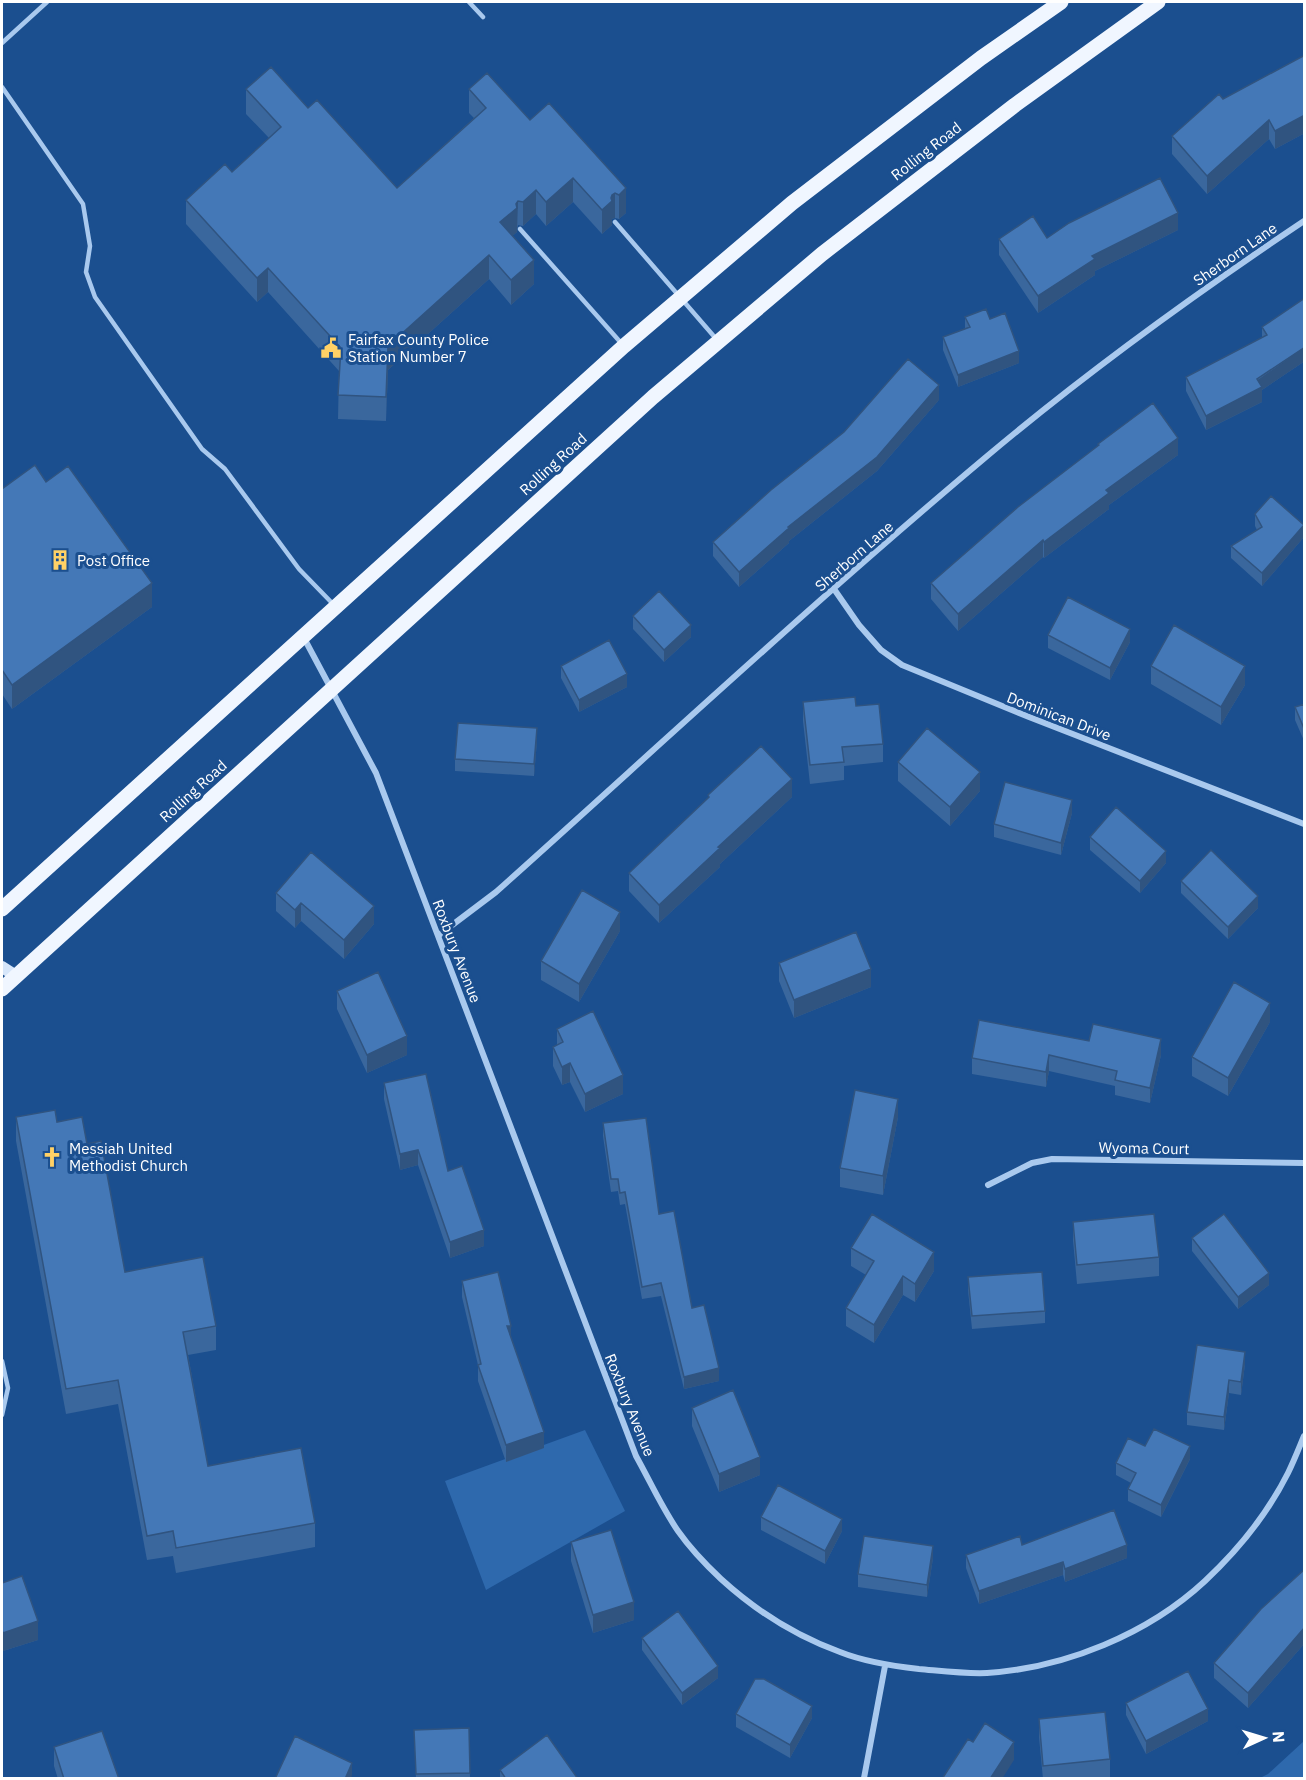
<svg xmlns="http://www.w3.org/2000/svg" width="1306" height="1780" font-family="'IBM Plex Sans',sans-serif">
  <rect width="100%" height="100%" fill="#1b4f8f"/>
  <path fill="#2e69ad" d="M585,1430L625,1511L486,1590L445,1481Z
    M1304,1741V1778H1260L1268,1774Z"/>
  <g fill="none" stroke-linecap="round" stroke-linejoin="round">
    <path stroke="#a9c9ee" stroke-width="4.5" d="M469,2L483,17
      M2,43L47,2
      M2,87L83,204L90,246L86,272L95,297L202,449L225,469L299,569L333,604
      M615,222L718,341
      M520,229L622,344
      M2,1361L8,1388L2,1415"/>
    <path stroke="#a9c9ee" stroke-width="6" d="M834,589L859,625L881,650L902,665L1029,717L1304,824
      M304,638L376,773L636,1456C650,1481 662,1508 678,1531C690,1548 705,1564 721,1579C755,1610 796,1636 840,1652C865,1662 892,1666 919,1669C942,1671 965,1674 987,1673C1065,1668 1148,1634 1205,1581C1238,1550 1268,1513 1288,1473C1294,1461 1299,1448 1304,1436
      M439,935L496,892C659,746 819,597 986,457C1087,372 1195,294 1304,221
      M988,1185L1032,1163L1052,1159L1304,1163
      M864,1778L885,1666"/>
    <path stroke="#d6e6fa" stroke-width="12" d="M2,967L16,976"/>
    <path stroke="#f0f6ff" stroke-width="15" d="M2,909L624,346L792,203L981,58L1061,2
      M2,989L653,397L822,254L1015,105L1158,2"/>
  </g>
  <path fill="#3a679d" d="M1305,55V133L1275,149L1269,139L1207,194L1172,154V136L1223,99Z
    M246,89L308,108L397,188L474,118L469,113V89L530,120L626,188V213L619,219L615,218L612,219V225L602,234L573,202L546,226L536,214L523,226L518,225L517,232L512,236L534,284L511,305L489,279L388,370L386,421L338,419L339,371L268,292L257,302L186,224V200L232,172L269,138L246,114Z
    M1178,230L1095,271V275L1038,313L999,255V239L1047,238Z
    M1305,298V361L1262,390V402L1206,430L1186,391V377L1262,338V327Z
    M965,317L1019,363L958,387L943,350V337L965,329Z
    M939,400L877,471L789,541V543L739,587L713,556V542Z
    M1098,444L1178,455L1109,505V509L1044,558L1043,557L958,631L931,599V583L1098,446Z
    M46,482L152,607L12,709L2,694V489Z
    M1255,514L1304,537L1262,586L1231,558V546L1257,530L1255,526Z
    M633,616L691,637L664,662L633,629Z
    M1048,635L1130,642L1110,680L1048,648Z
    M561,666L627,687L579,712L561,678Z
    M1151,666L1245,685L1221,725L1151,684Z
    M803,702L856,706L883,744V762L844,766V780L810,784L803,721Z
    M1305,704V743L1295,720V707Z
    M537,741L534,776L455,771V759Z
    M898,762L980,791L950,826L898,781Z
    M708,795L792,797L720,864V867L659,923L629,891V873L708,799Z
    M1072,813L1061,855L994,837V824Z
    M1090,837L1166,863L1140,893L1090,850Z
    M1181,881L1258,908L1228,939L1181,893Z
    M276,893L374,924L344,959L301,921L295,928L276,911Z
    M620,931L579,1002L541,980V961Z
    M779,963L871,987L794,1018L779,981Z
    M337,991L407,1055L367,1073L337,1009Z
    M1270,1022L1228,1096L1192,1076V1057Z
    M557,1029L623,1094L585,1112L570,1082L562,1085L553,1066V1047L557,1045Z
    M1089,1041L1161,1055L1150,1103L1115,1095V1086L1049,1071L1046,1087L972,1074V1058Z
    M384,1083L448,1171L484,1246L450,1258L418,1165L400,1170L384,1099Z
    M16,1117L57,1122L87,1144L125,1272L216,1326V1350L188,1355L208,1466L315,1523V1547L176,1573L173,1556L147,1560L118,1404L66,1414L16,1141Z
    M898,1117L883,1195L840,1187V1168Z
    M603,1123L659,1214L692,1308L719,1381L684,1389L661,1296L642,1299L625,1204L620,1205L618,1191L611,1192L603,1136Z
    M1073,1222L1159,1257V1276L1077,1284L1073,1240Z
    M1192,1238L1269,1285L1238,1309L1192,1251Z
    M851,1248L934,1271L915,1302L903,1295L874,1343L846,1326V1308L866,1275L851,1266Z
    M968,1277L1045,1311V1323L972,1329L968,1290Z
    M462,1281L511,1338L544,1448L506,1462L478,1381V1365L462,1297Z
    M1245,1364L1241,1395L1229,1393L1224,1430L1187,1425V1412Z
    M692,1408L760,1475L719,1492L692,1426Z
    M1145,1446L1190,1459L1161,1517L1128,1501V1489L1131,1483L1116,1475V1463Z
    M761,1517L842,1531L825,1564L761,1530Z
    M571,1542L634,1620L593,1633L571,1561Z
    M966,1555L1127,1558L1065,1582L1063,1575L979,1604L966,1568Z
    M933,1558L927,1597L858,1587V1574Z
    M1305,1569V1643L1248,1708L1214,1678V1663Z
    M2,1583L38,1640L3,1651L2,1649Z
    M642,1638L718,1678L682,1705L642,1650Z
    M1126,1703L1208,1721L1146,1754L1126,1715Z
    M736,1714L812,1718L790,1758L736,1727Z
    M1039,1719L1110,1759V1778L1101,1779H1043L1039,1737Z
    M469,1728L470,1779H416L414,1730Z
    M54,1747L119,1779H58L54,1766Z
    M500,1770L578,1779H500Z"/>
  <path fill="#305480" d="M1305,115V133L1275,149V131Z
    M1269,120V139L1207,194V176Z
    M573,178V202L546,226V202Z
    M626,188V213L619,219V195Z
    M536,190V214L523,226V202Z
    M615,193V218L612,219V225L602,234V210L611,198L612,195Z
    M518,201L517,232L500,247V222Z
    M1178,213V230L1095,271V275L1038,313V296L1092,256Z
    M489,255V279L388,370L386,421L388,346Z
    M534,260V284L511,305V280Z
    M268,268V292L257,302V278Z
    M1305,347V361L1262,390V402L1206,430V416Z
    M1019,351V363L958,387V375Z
    M939,385V400L877,471L789,541V543L739,587V572Z
    M1178,438V455L1109,505V509L1044,558V542L1106,490Z
    M1304,525V537L1262,586V573Z
    M1043,540V557L958,631V614Z
    M152,583V607L12,709V685Z
    M691,625V637L664,662V650Z
    M1130,629V642L1110,680V668Z
    M1245,666V685L1221,725V707Z
    M627,674V687L579,712V700Z
    M537,728V741L534,776V764Z
    M980,772V791L950,826V807Z
    M792,779V797L720,864V867L659,923V905L718,847Z
    M1072,800V813L1061,855V843Z
    M1166,851V863L1140,893V881Z
    M1258,896V908L1228,939V927Z
    M301,903V921L295,928V910Z
    M374,906V924L344,959V940Z
    M620,912V931L579,1002V984Z
    M871,969V987L794,1018V1000Z
    M1270,1003V1022L1228,1096V1078Z
    M407,1036V1055L367,1073V1055Z
    M1161,1039V1055L1150,1103V1088Z
    M1049,1055V1071L1046,1087V1072Z
    M570,1063V1082L562,1085V1067Z
    M623,1075V1094L585,1112V1094Z
    M898,1099V1117L883,1195V1176Z
    M418,1150V1165L400,1170V1154Z
    M484,1230V1246L450,1258V1242Z
    M934,1252V1271L915,1302V1284Z
    M1269,1273V1285L1238,1309V1297Z
    M903,1276V1295L874,1343V1325Z
    M507,1326H511V1342Z
    M1245,1352V1364L1241,1395V1382Z
    M719,1368V1381L684,1389V1377Z
    M1229,1380V1393L1224,1430V1417Z
    M544,1432V1448L506,1462V1445Z
    M1190,1446V1459L1161,1517V1505Z
    M760,1457V1475L719,1492V1474Z
    M842,1519V1531L825,1564V1551Z
    M1127,1545V1558L1065,1582V1569Z
    M933,1546V1558L927,1597V1585Z
    M1063,1562V1575L979,1604V1591Z
    M634,1602V1620L593,1633V1615Z
    M38,1621V1640L3,1651V1633Z
    M1305,1627V1643L1248,1708V1693Z
    M718,1666V1678L682,1705V1693Z
    M812,1706V1718L790,1758V1745Z
    M1208,1709V1721L1146,1754V1741Z
    M1014,1742V1760L1002,1779H990Z
    M352,1763V1775L351,1779H345Z"/>
  <path fill="#4478b7" stroke="#305480" stroke-width="1.5" d="M1305,55V115L1275,131L1269,120L1207,176L1172,136L1219,94L1223,99Z
    M271,67L308,108L317,100L397,188L486,108L469,89L487,73L530,120L549,103L626,188L619,195L615,193L612,195L611,198L612,201L602,210L573,178L546,202L536,190L523,202L518,201L516,204L517,208L500,222L534,260L511,280L489,255L388,346L386,397L338,395L341,348L268,268L257,278L186,200L225,164L232,172L281,127L246,89Z
    M1160,178L1178,213L1092,256L1095,259L1038,296L999,239L1033,216L1047,238L1069,223Z
    M1305,298V347L1257,379L1262,387L1206,416L1186,377L1267,335L1262,327Z
    M986,309L990,319L1005,313L1019,351L958,375L943,337L970,327L965,317Z
    M908,359L939,385L877,457L788,527L789,528L739,572L713,542L771,490L844,432Z
    M1153,403L1178,438L1106,490L1109,493L1044,542L1043,540L958,614L931,583L1018,507L1099,445L1098,444Z
    M35,465L46,482L68,466L152,583L12,685L2,670V489Z
    M1271,496L1304,525L1262,573L1231,546L1262,527L1255,514Z
    M659,591L691,625L664,650L633,616Z
    M1068,597L1130,629L1110,668L1048,635Z
    M1174,625L1245,666L1221,707L1151,666Z
    M609,640L627,674L579,700L561,666Z
    M855,697L856,706L879,704L883,744L842,747L844,762L810,765L803,702Z
    M1305,704V731L1295,707Z
    M458,723L537,728L534,764L455,759Z
    M927,728L980,772L950,807L898,762Z
    M761,746L792,779L718,847L720,848L659,905L629,873L709,797L708,795Z
    M1005,782L1072,800L1061,843L994,824Z
    M1116,807L1166,851L1140,881L1090,837Z
    M1211,850L1258,896L1228,927L1181,881Z
    M311,852L374,906L344,940L301,903L295,910L276,893Z
    M582,890L620,912L579,984L541,961Z
    M856,932L871,969L794,1000L779,963Z
    M378,972L407,1036L367,1055L337,991Z
    M1234,982L1270,1003L1228,1078L1192,1057Z
    M593,1011L623,1075L585,1094L570,1063L562,1067L553,1047L563,1042L557,1029Z
    M979,1020L1089,1041L1093,1024L1161,1039L1150,1088L1115,1080L1117,1071L1049,1055L1046,1072L972,1058Z
    M426,1074L448,1171L462,1166L484,1230L450,1242L418,1150L400,1154L384,1083Z
    M855,1090L898,1099L883,1176L840,1168Z
    M55,1110L57,1122L82,1117L87,1144L101,1141L125,1272L203,1257L216,1326L183,1332L208,1466L301,1448L315,1523L176,1548L173,1531L147,1536L118,1380L66,1389L16,1117Z
    M646,1118L659,1214L674,1211L692,1308L704,1305L719,1368L684,1377L661,1283L642,1287L625,1192L620,1193L618,1179H611L603,1123Z
    M872,1214L934,1252L915,1284L903,1276L874,1325L846,1308L874,1261L851,1248Z
    M1154,1214L1159,1257L1077,1265L1073,1222Z
    M1224,1214L1269,1273L1238,1297L1192,1238Z
    M498,1272L511,1326H507L544,1432L506,1445L478,1365L481,1364L462,1281Z
    M1042,1272L1045,1311L972,1316L968,1277Z
    M1197,1345L1245,1352L1241,1382L1229,1380L1224,1417L1187,1412Z
    M733,1390L760,1457L719,1474L692,1408Z
    M1154,1429L1190,1446L1161,1505L1128,1489L1136,1473L1116,1463L1128,1438L1145,1446Z
    M778,1485L842,1519L825,1551L761,1517Z
    M1114,1510L1127,1545L1065,1569L1063,1562L979,1591L966,1555L1020,1536L1022,1545Z
    M611,1530L634,1602L593,1615L571,1542Z
    M864,1536L933,1546L927,1585L858,1574Z
    M1305,1569V1627L1248,1693L1214,1663L1261,1609Z
    M22,1576L38,1621L3,1633L2,1630V1583Z
    M678,1611L718,1666L682,1693L642,1638Z
    M1188,1671L1208,1709L1146,1741L1126,1703Z
    M755,1679H764L812,1706L790,1745L736,1714Z
    M1105,1712L1110,1759L1043,1766L1039,1719Z
    M985,1723L1014,1742L990,1779H942L968,1739L973,1742Z
    M469,1728L470,1773L416,1774L414,1730Z
    M102,1731L119,1779H64L54,1747Z
    M547,1735L578,1779H506L500,1770Z
    M295,1736L352,1763L345,1779H275Z"/>
  <defs>
    <g id="civic-bare" transform="scale(1.62)"><path d="M-.6-6.5H3V-4.5H.6V-3L4-1V1h2V6H-6V1h2V-1L-.6-3ZM-1.2 2.5V6h2.4V2.5Z" fill="#ffd166" stroke="#1b4f8f" stroke-width="2.5" paint-order="stroke"/></g>
    <g id="building-bare" transform="scale(1.62)"><path d="M-4-6H4V6H1V3H-1V6H-4ZM-2.5-4.3h1.7v1.8h-1.7ZM.8-4.3h1.7v1.8H.8ZM-2.5-1h1.7V.8h-1.7ZM.8-1h1.7V.8H.8Z" fill="#ffd166" stroke="#1b4f8f" stroke-width="2.5" paint-order="stroke"/></g>
    <g id="church-bare" transform="scale(1.62)"><path d="M-1.2-6h2.4v3.5h3.3v2.4h-3.3V6h-2.4V-.1h-3.3v-2.4h3.3Z" fill="#ffd166" stroke="#1b4f8f" stroke-width="2.5" paint-order="stroke"/></g>
  </defs>
  <g fill-rule="evenodd">
    <use href="#civic-bare" x="331" y="348"/>
    <use href="#building-bare" x="60" y="560"/>
    <use href="#church-bare" x="52" y="1157"/>
  </g>
  <g text-anchor="middle" dominant-baseline="central" stroke-width="6" stroke-linejoin="round" paint-order="stroke">
    <g font-size="15" fill="#fff" stroke="#1b4f8f">
      <text transform="translate(926 151) rotate(-38)">Rolling Road</text>
      <text transform="translate(1235 254) rotate(-35)">Sherborn Lane</text>
      <text transform="translate(553 464) rotate(-42)">Rolling Road</text>
      <text transform="translate(854 556) rotate(-41)">Sherborn Lane</text>
      <text transform="translate(1059 716) rotate(21)">Dominican Drive</text>
      <text transform="translate(193 791) rotate(-42)">Rolling Road</text>
      <text transform="translate(457 951) rotate(69)">Roxbury Avenue</text>
      <text transform="translate(1144 1148) rotate(1)">Wyoma Court</text>
      <text transform="translate(630 1405) rotate(68)">Roxbury Avenue</text>
    </g>
    <g font-size="15" fill="#fff" stroke="#1b4f8f" text-anchor="start">
      <text x="348" y="339">Fairfax County Police<tspan x="348" dy="17">Station Number 7</tspan></text>
      <text x="77" y="560">Post Office</text>
      <text x="69" y="1148">Messiah United<tspan x="69" dy="17">Methodist Church</tspan></text>
    </g>
  </g>
  <rect width="1306" height="1780" fill="none" stroke="#ffffff" stroke-width="6"/>
  <g transform="translate(1264 1738) rotate(86)" stroke="#1b4f8f" stroke-width="4.5" paint-order="stroke">
  <path d="M0-4.5L10 22L0 15L-10 22Z" fill="#ffffff"/>
  <text y="-9" font-size="16" font-weight="bold" text-anchor="middle" fill="#ffffff">N</text>
  </g>
</svg>
